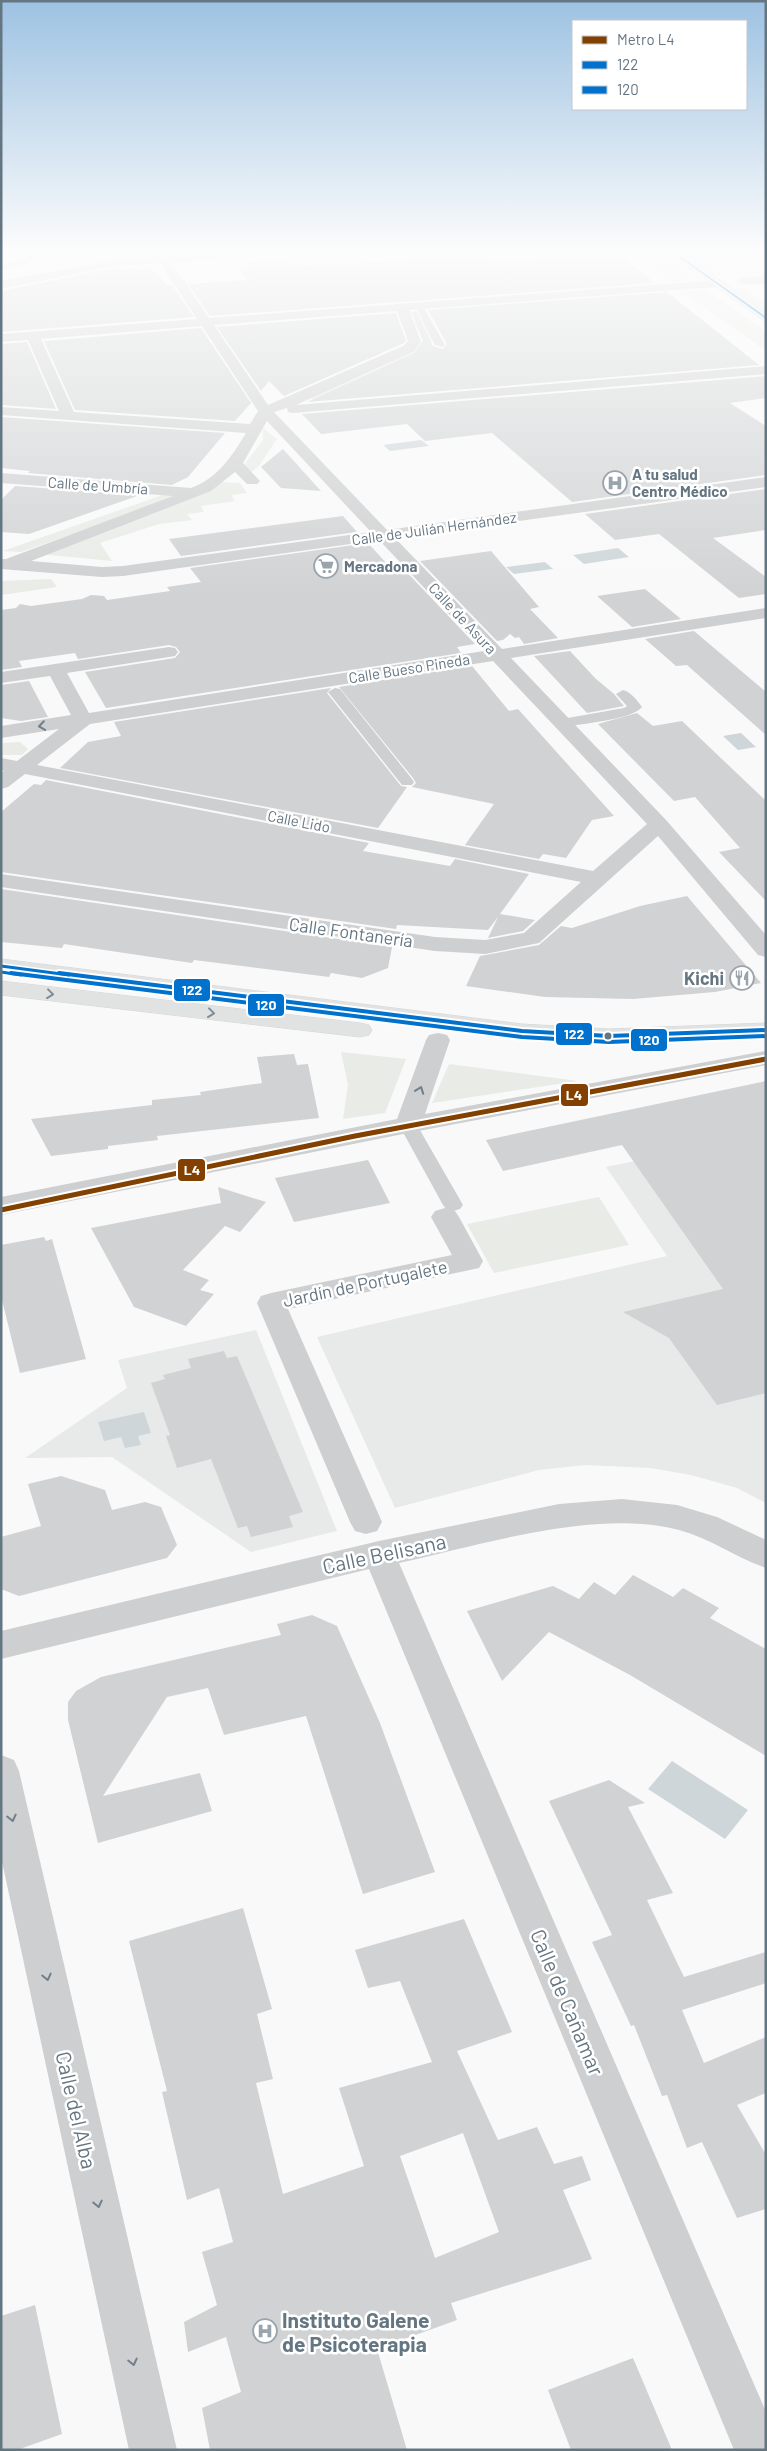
<svg xmlns="http://www.w3.org/2000/svg" width="767" height="2451" font-family="Barlow,sans-serif">
  <rect width="100%" height="100%" fill="#f9f9f9"/>
  <path fill="#e8e9e9" d="M766,1134V1503L737,1488L691,1475L650,1468L586,1465L539,1470L395,1508L317,1337L667,1256L606,1167Z
    M256,1330L337,1531L251,1552L112,1457L25,1458L127,1388L118,1360Z"/>
  <path fill="#e8ebe6" d="M632,252H658L694,280L670,282Z
    M680,252H695L726,275H712Z
    M745,288L766,303V314L730,289Z
    M706,290L766,332V351L683,292Z
    M420,311L432,336L431,346L314,399L307,398C335,386 405,362 423,340L408,312Z
    M263,428L277,439L259,466L250,473L243,466L263,440Z
    M222,482L240,483L247,493L231,495L235,501L201,506L204,512L187,514L192,520L159,524L100,543L112,561L40,554Z
    M171,492L185,494L21,552L3,551Z
    M51,579L57,587L1,595V581Z
    M20,742L28,749L22,755H1L3,743Z
    M341,1052L406,1059L385,1113L343,1119L348,1085Z
    M449,1064L578,1081L432,1103Z
    M599,1197L629,1245L494,1273L467,1224Z"/>
  <path fill="#ced6d9" d="M421,440L429,446L390,451L383,445Z
    M618,548L629,557L584,564L573,555Z
    M545,562L553,569L514,574L506,567Z
    M741,733L756,747L738,750L723,736Z
    M144,1412L151,1433L138,1436L141,1445L125,1448L121,1437L104,1441L98,1422Z
    M672,1761L748,1810L725,1839L648,1789Z"/>
  <path fill="#d0d2d3" fill-rule="evenodd" d="M408,252H480L490,261L516,260L518,262L618,254L655,283L210,316L188,284L247,280L239,268L251,267L247,262L285,260L291,267L416,260Z
    M151,268L166,285H172L194,317L1,332V291L112,269Z
    M667,292L759,365L307,402L414,353L423,341L412,312L416,311L433,346L443,349L447,344L428,310Z
    M396,313L406,341L402,344L284,396L269,381L261,391L217,327Z
    M201,328L251,403L235,421L75,410L44,341Z
    M27,342L56,409L1,405V344Z
    M766,376V398L730,403L766,426V475L572,502L492,433L425,441L407,424L321,434L302,414Z
    M1,417L225,433L188,477L172,485L28,473L30,471L1,468Z
    M283,449L321,491L281,488L261,467Z
    M15,486L140,495L29,534L1,532V500Z
    M766,489V530L713,538L766,577V594L739,598L659,534L615,540L585,514Z
    M343,516L357,532L181,556L169,539Z
    M368,543L388,565L399,564L475,644L457,647L461,653L106,708L85,672L175,658L180,652L176,647L169,645L78,659L75,653L19,661L22,667L1,670V610L16,608L20,604L31,606L82,599L91,595L104,596L107,600L170,591L167,587L201,582L190,568Z
    M491,551L539,607L530,609L558,638L524,644L519,637L515,638L510,634L503,640L497,641L420,561Z
    M645,589L681,619L632,627L597,596Z
    M694,631L766,692V735L687,665L676,666L645,639Z
    M570,651L595,678L614,694L624,706L587,713L534,656Z
    M472,666L509,711L518,709L614,816L592,820L566,858L543,854L539,859L465,845L494,804L412,787L416,783L413,778L339,687Z
    M29,681L48,717L21,721L1,718V685Z
    M331,688L327,693L401,786L407,787L378,828L60,768L88,742L121,736L114,722Z
    M637,713L653,726L682,721L766,801V901L719,852L740,848L695,797L674,801L598,724Z
    M46,780L369,843L363,851L450,866L455,859L529,874L500,914L535,920L523,931L488,938L498,917L488,930L397,925L396,929L1,872V812L34,784L41,785Z
    M1,889L392,947L388,968L362,978L331,973L329,977L194,960L192,963L64,944L62,948L1,942Z
    M687,896L761,983L715,992L633,999L545,997L466,986L480,956L539,945L561,926L572,928L640,906Z
    M294,1054L297,1065L308,1064L319,1118L157,1136L158,1140L108,1146V1149L51,1156L31,1119L152,1105V1100L201,1095L200,1092L262,1083L257,1057Z
    M766,1081V1393L717,1405L669,1338L623,1312L723,1289L622,1145L503,1171L486,1140Z
    M368,1160L390,1203L294,1222L275,1178Z
    M218,1187L266,1202L240,1232L225,1226L183,1270L209,1280L200,1290L214,1294L186,1326L134,1307L91,1228L221,1203Z
    M44,1237L46,1241L52,1239L86,1359L20,1373L1,1296V1245Z
    M224,1351L227,1358L237,1356L303,1512L289,1516L293,1527L251,1537L247,1526L238,1528L211,1459L177,1468L166,1436L170,1435L151,1383L165,1379L163,1375L191,1368L188,1359Z
    M61,1476L105,1490L112,1510L145,1502L161,1507L177,1545L167,1558L19,1596L1,1589V1537L41,1526L28,1484Z
    M633,1575L673,1597L683,1588L719,1608L710,1618L766,1649V1756L630,1675L549,1632L502,1681L467,1611L553,1586L579,1599L594,1582L615,1595Z
    M312,1615L337,1626L380,1723L435,1872L363,1894L306,1716L224,1735L208,1688L167,1697L103,1796L200,1773L212,1811L98,1843L68,1720V1702L76,1691L101,1677L281,1635L277,1624Z
    M609,1780L645,1803L628,1807L673,1893L647,1900L684,1977L766,1952V1983L682,2010L704,2063L766,2037V2093L737,2105L766,2155V2209L737,2218L702,2142L687,2148L667,2095L662,2096L634,2025L631,2026L592,1942L612,1935L549,1801Z
    M243,1908L272,2009L257,2014L273,2079L256,2083L283,2194L364,2166L339,2088L432,2062L400,1981L368,1988L355,1950L464,1919L512,2032L457,2051L498,2140L537,2127L554,2164L582,2156L591,2180L563,2190L592,2259L451,2303L457,2320L377,2349L407,2450H210L202,2408L241,2392L226,2337L188,2352L184,2322L217,2305L202,2252L233,2242L219,2188L187,2200L162,2092L167,2091L129,1941ZM463,2133L499,2232L435,2258L400,2156Z
    M35,2305L62,2434L17,2450H1V2316Z
    M633,2358L672,2450H571L548,2390Z"/>
  <g fill="none" stroke-linecap="round" stroke-linejoin="round">
    <g stroke="#d5d6d7" stroke-width="1">
      <path id="secondary" d="M1,959L522,1024L609,1029L766,1023V1037L609,1043L522,1038L1,973Z
        M1,981L360,1023L369,1025L372,1030L369,1035L360,1037L1,995Z"/>
    </g>
    <g stroke="#d5d6d7" stroke-width="1">
      <path id="primary" d="M667,252H680L766,312V322Z"/>
    </g>
    <path fill="#cecfd0" fill-rule="evenodd" d="M37,252H48L27,264L1,270V265L21,260Z
      M416,304L423,306L445,345L443,347L435,345L415,306Z
      M335,688L340,689L412,779L414,782L412,785H402L328,692Z
      M623,690C631,692 637,700 642,707C632,720 579,724 562,727L555,723L562,719L624,708L627,706L616,694Z
      M408,1119L415,1121L417,1125L463,1205L460,1209L453,1211L446,1209L443,1205L399,1125L401,1121Z"/>
    <path fill="#cecfd0" fill-rule="evenodd" d="M151,252H163L166,256L212,252H267L262,255L172,263L209,318L719,280L721,283L715,287L409,310L421,342L413,352L296,405L766,366V374L293,413L288,412L287,408L274,412L387,530L766,477V487L395,538L502,649L766,608V618L511,658L666,820L766,935V957L758,955L658,836L539,943L485,954L435,951L1,887V874L435,937L485,940L524,933L581,882L25,774L8,787L1,789V773L4,771L1,770V758L17,761L59,729L1,738V726L71,715L50,676L1,683V672L169,647L175,648L178,652L175,656L169,657L67,673L89,713L484,651L379,540L123,576L102,577L1,569V559H6L173,496L1,483V473L191,488C218,478 232,456 246,433L1,415V407L59,411L28,340L1,342V334L197,319L160,263L109,267L1,289V281L109,261L154,257ZM397,311L408,341L403,346L268,405L214,325ZM202,326L258,411L250,424L74,412L41,339ZM267,421L371,532L123,566L102,567L31,561L211,491L235,472L247,484H257L260,481L243,463ZM493,661L647,824L593,871L37,765L90,724Z
      M766,276V284L743,285L737,281L743,277Z
      M438,1033L447,1035L450,1040L425,1114L766,1051V1065L408,1133L1,1215V1197L397,1119L426,1040L429,1035Z
      M445,1208L455,1211L459,1217L483,1261L479,1268L288,1309L382,1522L377,1531L366,1534L355,1531L350,1522L257,1303L261,1296L271,1293L452,1255L431,1217L435,1211Z
      M622,1499L677,1505L717,1517L766,1540V1568C736,1558 710,1538 679,1530C599,1508 480,1545 399,1563L766,2412V2450H734L369,1569L1,1659V1631L379,1541L559,1504Z
      M1,1755L14,1760L19,1771L177,2450H129L1,1857Z"/>
    <use href="#secondary" fill="#e1e2e2" fill-rule="evenodd"/>
    <use href="#primary" fill="#e1e2e2" fill-rule="evenodd"/>
    <g stroke="#fff" stroke-width="4">
      <path id="bus-1-far2" d="M673,252L766,318"/>
    </g>
    <g stroke="#fff" stroke-width="6">
      <path id="bus-1-far1" d="M1,966L69,975"/>
    </g>
    <g stroke="#fff" stroke-width="8">
      <path id="bus-1" d="M59,973L522,1031L609,1036L766,1030"/>
    </g>
    <g stroke="#fff" stroke-width="6">
      <path id="bus-2-far1" d="M1,972L21,975"/>
    </g>
    <g stroke="#fff" stroke-width="8">
      <path id="bus-2" d="M11,973L522,1037L609,1042L766,1036"/>
    </g>
    <use href="#bus-1-far2" stroke="#0072ce" stroke-width="2"/>
    <use href="#bus-1-far1" stroke="#0072ce" stroke-width="3"/>
    <use href="#bus-1" stroke="#0072ce" stroke-width="4"/>
    <use href="#bus-2-far1" stroke="#0072ce" stroke-width="3"/>
    <use href="#bus-2" stroke="#0072ce" stroke-width="4"/>
    <g stroke="#fff" stroke-width="9">
      <path id="metro-1" d="M1,1210L355,1136L766,1059"/>
    </g>
    <use href="#metro-1" stroke="#824100" stroke-width="5"/>
  </g>
  <defs><path id="oneway-chevron" d="M-2-3.5L2.5 0L-2 3.5" fill="none" stroke-width="1.6" stroke-linecap="round" stroke-linejoin="round" transform="scale(1.25)"/></defs>
  <g stroke="#707f8b">
    <use href="#oneway-chevron" transform="translate(42 726) rotate(172)"/>
    <use href="#oneway-chevron" transform="translate(420 1090) rotate(-70)"/>
    <use href="#oneway-chevron" transform="translate(12 1818) rotate(77)"/>
    <use href="#oneway-chevron" transform="translate(47 1977) rotate(77)"/>
    <use href="#oneway-chevron" transform="translate(98 2204) rotate(77)"/>
    <use href="#oneway-chevron" transform="translate(133 2362) rotate(77)"/>
  </g>
  <g stroke="#7e8c96">
    <use href="#oneway-chevron" transform="translate(50 994) rotate(7)"/>
    <use href="#oneway-chevron" transform="translate(211 1013) rotate(7)"/>
  </g>
  <linearGradient id="sky" x2="0" y2="1"><stop stop-color="#9dc2e2"/><stop offset="0.42" stop-color="#fcfcfc"/><stop offset="1" stop-color="#fcfcfc" stop-opacity="0"/></linearGradient>
  <rect width="767" height="596" fill="url(#sky)"/>
  <defs>
    <g id="hospital-ring" transform="scale(1.25)"><circle r="9.5" fill="#fff" stroke="#99a4ac" stroke-width="1.5"/><path d="M-5-5h3v3.5h4V-5h3V5h-3V1.5h-4V5h-3Z" fill="#99a4ac"/></g>
    <g id="supermarket-ring" transform="scale(1.25)"><circle r="9.5" fill="#fff" stroke="#99a4ac" stroke-width="1.5"/><path d="M-6-5.5h2.5l.6 2H6L4.5 2H-2.5L-4.4-4H-6ZM-1.5 3.2a1.3 1.3 0 1 0 .1 0ZM3 3.2a1.3 1.3 0 1 0 .1 0Z" fill="#99a4ac"/></g>
    <g id="restaurant-ring" transform="scale(1.25)"><circle r="9.5" fill="#fff" stroke="#99a4ac" stroke-width="1.5"/><path d="M-5-6h1v4h1v-4h1v4h1v-4h1v5L-1.5 .5V6h-2V.5L-5-1ZM5-6V6H3V1.5H1.5Q1.5-4 5-6Z" fill="#99a4ac"/></g>
  </defs>
  <g fill-rule="evenodd">
    <use href="#hospital-ring" x="615" y="483"/>
    <use href="#supermarket-ring" x="326" y="566"/>
    <use href="#restaurant-ring" x="742" y="978"/>
    <use href="#hospital-ring" x="265" y="2331"/>
  </g>
  <circle fill="#657683" stroke="#fff" stroke-width="2" cx="608" cy="1036" r="4.5"/>
  <g text-anchor="middle" dominant-baseline="central" stroke-width="5" stroke-linejoin="round" paint-order="stroke">
    <g font-size="15" font-weight="bold" fill="#657683" stroke="#fff" text-anchor="start">
      <text x="632" y="474">A tu salud<tspan x="632" dy="17">Centro Médico</tspan></text>
      <text x="344" y="566">Mercadona</text>
    </g>
    <g font-size="15" fill="#657683" stroke="#fff">
      <text transform="translate(98 485) rotate(4)">Calle de Umbría</text>
      <text transform="translate(434 528) rotate(-8)">Calle de Julián Hernández</text>
      <text transform="translate(463 618) rotate(47)">Calle de Asura</text>
      <text transform="translate(409 668) rotate(-9)">Calle Bueso Pineda</text>
      <text transform="translate(299 821) rotate(11)">Calle Lido</text>
    </g>
    <g font-size="18" fill="#657683" stroke="#fff">
      <text transform="translate(351 932) rotate(8)">Calle Fontanería</text>
      <text transform="translate(365 1283) rotate(-12)">Jardín de Portugalete</text>
    </g>
    <g font-size="18" font-weight="bold" fill="#657683" stroke="#fff" text-anchor="end">
      <text x="724" y="978">Kichi</text>
    </g>
    <g font-size="21" fill="#657683" stroke="#fff">
      <text transform="translate(384 1553) rotate(-12)">Calle Belisana</text>
      <text transform="translate(568 2002) rotate(67)">Calle de Cañamar</text>
      <text transform="translate(77 2110) rotate(77)">Calle del Alba</text>
    </g>
    <g font-size="21" font-weight="bold" fill="#657683" stroke="#fff" text-anchor="start">
      <text x="282" y="2319">Instituto Galene<tspan x="282" dy="24">de Psicoterapia</tspan></text>
    </g>
  </g>
  <g stroke="#fff" stroke-width="2">
    <rect x="173" y="978" width="38" height="24" rx="5" fill="#0072ce"/>
    <rect x="247" y="993" width="38" height="24" rx="5" fill="#0072ce"/>
    <rect x="555" y="1022" width="38" height="24" rx="5" fill="#0072ce"/>
    <rect x="630" y="1028" width="38" height="24" rx="5" fill="#0072ce"/>
    <rect x="560" y="1083" width="29" height="24" rx="5" fill="#824100"/>
    <rect x="177" y="1158" width="29" height="24" rx="5" fill="#824100"/>
  </g>
  <g font-size="14" text-anchor="middle" font-weight="bold" fill="#fff">
    <text x="192" y="995">122</text>
    <text x="266" y="1010">120</text>
    <text x="574" y="1039">122</text>
    <text x="649" y="1045">120</text>
    <text x="574" y="1100">L4</text>
    <text x="192" y="1175">L4</text>
  </g>
  <rect width="767" height="2451" fill="none" stroke="#657683" stroke-width="5"/>
  <rect x="572" y="20" width="175" height="90" fill="#ffffff" stroke="#c1c8cd"/>
  <rect x="582" y="36" width="25" height="8" fill="#824100" stroke="#c1c8cd"/>
  <text x="617" y="45" font-size="15" fill="#657683">Metro L4</text>
  <rect x="582" y="61" width="25" height="8" fill="#0072ce" stroke="#c1c8cd"/>
  <text x="617" y="70" font-size="15" fill="#657683">122</text>
  <rect x="582" y="86" width="25" height="8" fill="#0072ce" stroke="#c1c8cd"/>
  <text x="617" y="95" font-size="15" fill="#657683">120</text>
</svg>
